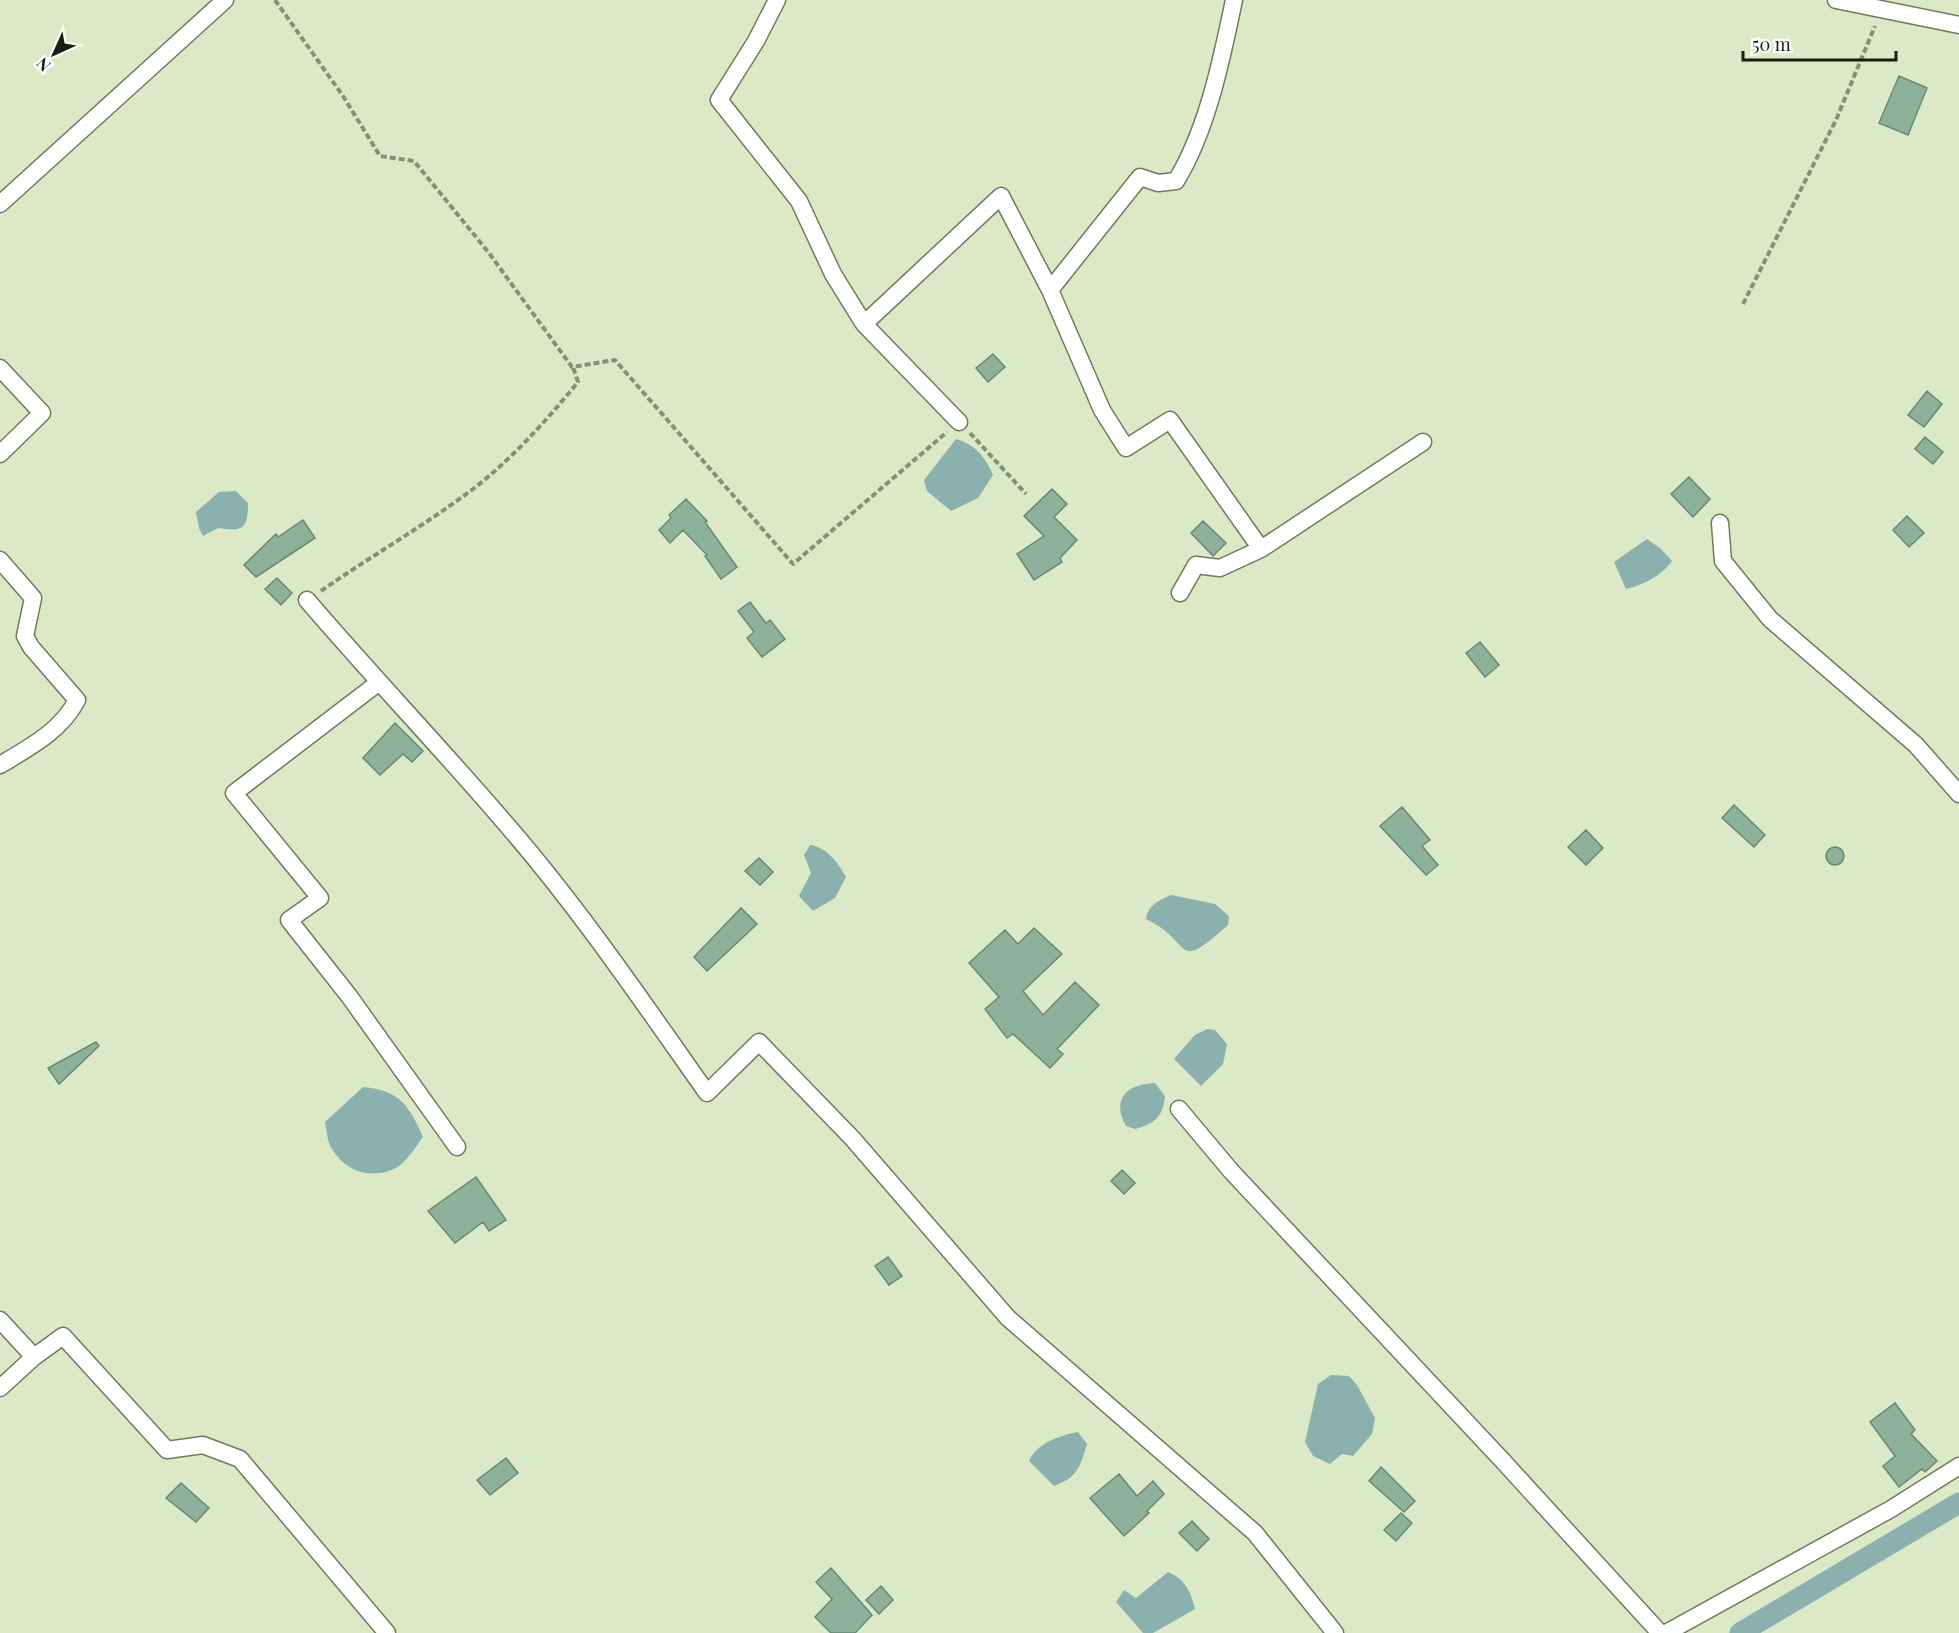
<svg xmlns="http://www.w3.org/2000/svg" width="1959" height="1633" font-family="'Playfair Display',serif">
  <rect width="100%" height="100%" fill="#dbe9c7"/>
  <path fill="#8ab1ae" d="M956,439C975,444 986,458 993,475L978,498L951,511L927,491L924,480Z
    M236,491L248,503C248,529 243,532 218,528L203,536L199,528L196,512L219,492Z
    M1647,539L1661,549L1672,561C1663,575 1641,586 1626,589L1614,562Z
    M810,845C827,847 838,863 846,877L835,898L813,911L799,896L811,873L804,855Z
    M1171,895L1215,904L1229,916L1228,925C1172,975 1195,942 1146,919C1149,904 1158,901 1171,895Z
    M1207,1029L1215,1030L1227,1044L1223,1064L1201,1086L1174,1059L1195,1035Z
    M1155,1083L1165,1096C1163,1116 1155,1124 1135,1129L1126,1126C1111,1099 1127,1084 1155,1083Z
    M363,1087C399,1090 409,1105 423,1137C416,1146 406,1163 396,1168C371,1180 346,1172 332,1149C327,1142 327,1130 325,1122Z
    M1331,1375L1349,1376L1357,1385L1375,1418L1372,1434L1353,1456L1342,1454L1330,1464L1313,1456L1305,1442L1318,1384Z
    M1078,1432L1087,1444C1080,1467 1078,1477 1054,1486L1029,1461C1036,1444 1060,1435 1078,1432Z
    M1168,1572C1185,1579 1191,1592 1195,1609L1153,1633H1143L1116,1602L1124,1590L1136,1598Z"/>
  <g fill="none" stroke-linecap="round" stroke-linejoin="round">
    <path stroke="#8ab1ae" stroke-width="21" d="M1740,1633L1959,1503"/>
  </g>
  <path fill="#8eb19c" stroke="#678975" stroke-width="1.5" d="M1899,76L1927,88L1908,135L1879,123Z
    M993,354L1005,367L988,382L976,368Z
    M1927,391L1942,404L1924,427L1908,415Z
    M1925,437L1943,452L1933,464L1915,449Z
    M1689,477L1710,499L1693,517L1671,494Z
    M1052,489L1067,504L1054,517L1077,540L1060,558L1062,562L1034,580L1017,554L1044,536L1024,516Z
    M686,499L707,521L705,522L737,567L721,579L705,556L707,555L683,530L670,543L659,530L671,518L669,515Z
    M1907,516L1924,533L1909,547L1893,530Z
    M303,520L315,538L256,577L244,565L276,534L278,537Z
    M1203,521L1226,543L1213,556L1191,533Z
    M277,578L292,593L281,605L265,589Z
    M750,602L766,623L770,620L785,639L762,657L747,638L754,632L738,611Z
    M1480,642L1499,665L1485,677L1466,653Z
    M395,723L423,751L412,762L403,754L380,775L363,758Z
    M1734,805L1765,835L1754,847L1722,818Z
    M1402,807L1430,840L1422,846L1438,865L1426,875L1380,826Z
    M1586,830L1603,848L1586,865L1568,847Z
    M1826 856a9 9 0 1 1 18 0a9 9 0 1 1-18 0Z
    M759,858L773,872L760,885L745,871Z
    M741,908L757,924L707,971L694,957Z
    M1034,928L1062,954L1023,991L1043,1015L1075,982L1099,1005L1057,1049L1063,1054L1050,1068L1013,1034L1007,1038L985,1009L999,997L969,963L1005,930L1018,944Z
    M96,1042L99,1046L59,1084L48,1068Z
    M1122,1170L1135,1183L1124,1194L1111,1181Z
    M476,1177L506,1220L489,1231L483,1222L455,1243L428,1211Z
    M888,1257L902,1276L889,1285L875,1266Z
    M1895,1403L1915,1430L1911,1434L1937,1461L1925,1472L1922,1469L1899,1487L1883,1466L1895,1456L1870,1422Z
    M506,1458L518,1473L490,1495L477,1480Z
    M1381,1467L1415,1501L1404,1512L1369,1481Z
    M1119,1474L1137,1496L1153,1481L1164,1494L1147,1511L1149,1513L1124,1536L1090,1498Z
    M181,1483L209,1508L196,1522L166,1498Z
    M1401,1513L1412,1523L1396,1541L1384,1530Z
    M1192,1521L1209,1539L1197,1551L1179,1533Z
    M831,1568L872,1615L855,1633H831L815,1617L832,1599L816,1582Z
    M881,1586L893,1600L879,1614L866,1600Z"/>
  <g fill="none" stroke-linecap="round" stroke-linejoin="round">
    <g stroke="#6f7c5c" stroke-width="19">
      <path id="minor" d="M777,0L756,41L719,100L799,201L833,274L864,324
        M1836,0L1959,25
        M0,204L225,0
        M1050,290L1140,177L1158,183L1176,181C1207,131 1222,58 1234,0
        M0,368L42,413L0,454
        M959,422L864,324L1001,196L1050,290L1102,410L1126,448L1170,420L1261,549
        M1720,523L1723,561L1770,619L1916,745L1959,794
        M0,560L33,598L25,636L31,647L77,700C61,731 30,747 0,765
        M1180,593L1196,565L1220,568L1261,549L1423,442
        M307,600C372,676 441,748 506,824C579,908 642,1001 707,1093L759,1042L852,1138L1008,1318L1255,1533L1335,1633
        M378,683L234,793L320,898L289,920L349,996L457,1147
        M1179,1109L1231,1171L1502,1460L1660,1633
        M0,1320L34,1357L63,1336L167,1450L203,1445L240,1459L387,1633
        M0,1388L34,1357
        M1666,1633L1891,1509L1959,1466"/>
    </g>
    <path stroke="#869077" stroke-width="4" stroke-dasharray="6 3" stroke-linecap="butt" d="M275,0L343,96L380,156L414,161L489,253L572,367L615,360L793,564L947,432
      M1743,304L1836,120L1875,26
      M970,433L1026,494
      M321,591C371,556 424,526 473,489C512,459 547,420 578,382L573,367"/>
    <use href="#minor" stroke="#fff" stroke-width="16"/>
  </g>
  <g transform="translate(54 54) rotate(225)" stroke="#ffffff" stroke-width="4.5" paint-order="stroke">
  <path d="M0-4.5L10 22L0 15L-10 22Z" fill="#191e11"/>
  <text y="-9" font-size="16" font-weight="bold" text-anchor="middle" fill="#191e11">N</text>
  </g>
  <path d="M1743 51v9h153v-9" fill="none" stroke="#191e11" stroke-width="3"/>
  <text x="1752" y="51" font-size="18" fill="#191e11" stroke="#ffffff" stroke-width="4.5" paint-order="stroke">50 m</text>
</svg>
